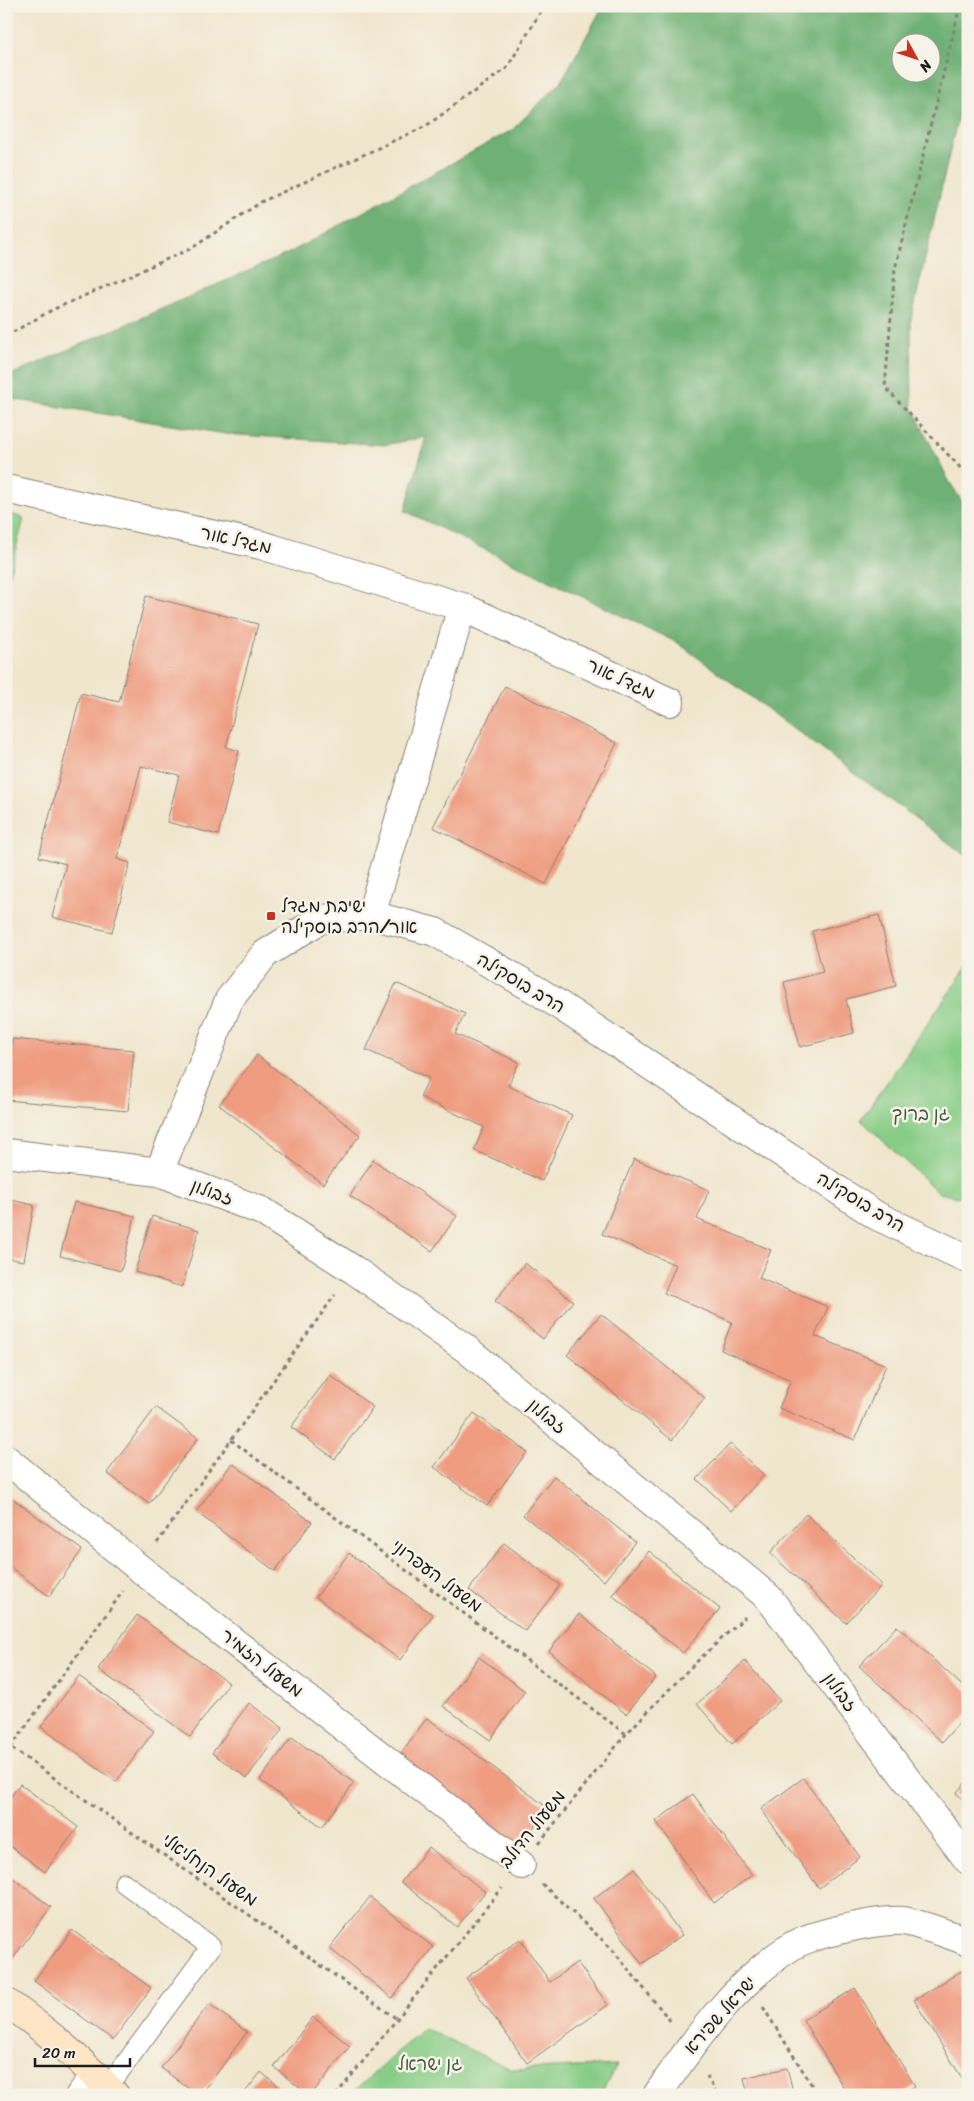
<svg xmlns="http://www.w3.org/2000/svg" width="974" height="2101" font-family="Sriracha,'Playpen Sans Hebrew',sans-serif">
  <rect width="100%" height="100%" fill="#f7f3e8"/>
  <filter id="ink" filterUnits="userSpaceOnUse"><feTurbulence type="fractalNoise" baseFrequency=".02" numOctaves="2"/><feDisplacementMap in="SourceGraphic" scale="10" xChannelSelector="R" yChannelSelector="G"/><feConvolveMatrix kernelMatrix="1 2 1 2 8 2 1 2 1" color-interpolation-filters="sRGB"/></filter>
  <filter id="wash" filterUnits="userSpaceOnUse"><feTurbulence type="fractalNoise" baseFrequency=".0096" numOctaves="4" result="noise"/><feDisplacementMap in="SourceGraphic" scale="20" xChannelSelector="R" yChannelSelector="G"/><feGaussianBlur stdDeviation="1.12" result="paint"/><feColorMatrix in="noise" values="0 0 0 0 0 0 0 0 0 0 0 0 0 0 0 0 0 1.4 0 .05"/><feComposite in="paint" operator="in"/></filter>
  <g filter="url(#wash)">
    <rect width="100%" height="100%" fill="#f0e6cd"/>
    <path fill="#88cd87" stroke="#527452" d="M6,513L24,518L6,588Z
      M968,965V1199L939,1193L861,1120Z
      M424,2028L513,2070L617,2065L600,2095H350Z"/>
    <path fill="#6eb074" stroke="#456648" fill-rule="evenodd" d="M603,6H968V73L911,320L912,407L949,481L968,511V857L678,643L405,511L426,437L384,445L225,434L6,398V377L289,253L512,130L561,82ZM902,42H932V72H902Z"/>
    <g id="blocks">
      <path fill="#ef9c81" d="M146,596L258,624L226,747L239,751L218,835L167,822L179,775L141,766L117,859L130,863L112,932L52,917L66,864L39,857L81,693L119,702Z
        M505,686L617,743L546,884L433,827Z
        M879,915L896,986L846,999L854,1033L800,1047L784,982L823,972L812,931Z
        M396,983L465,1014L455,1034L519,1062L508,1086L572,1115L542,1181L474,1150L484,1127L420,1097L429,1078L366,1050Z
        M12,1039L134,1050L128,1111L6,1100Z
        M257,1055L360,1135L323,1184L219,1105Z
        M634,1159L709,1190L697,1219L771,1250L759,1278L828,1307L815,1336L886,1365L855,1440L779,1408L791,1380L721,1350L732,1322L664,1293L676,1265L602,1234Z
        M373,1160L457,1216L432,1251L350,1196Z
        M6,1199L34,1205L24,1261L6,1258Z
        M74,1202L135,1216L121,1271L60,1256Z
        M152,1216L199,1230L182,1287L135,1272Z
        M525,1263L573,1301L543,1339L495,1301Z
        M601,1314L705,1398L672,1440L567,1355Z
        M330,1375L373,1407L335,1459L291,1427Z
        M156,1407L198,1438L149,1504L107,1473Z
        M474,1413L527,1452L487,1506L434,1467Z
        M730,1444L764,1475L731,1511L697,1479Z
        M232,1463L312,1522L275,1571L196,1512Z
        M554,1476L635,1542L604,1581L523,1515Z
        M12,1498L82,1550L49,1596L6,1564V1506Z
        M806,1514L882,1585L846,1623L770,1553Z
        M504,1543L560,1585L525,1631L469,1590Z
        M649,1551L720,1609L683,1653L612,1595Z
        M349,1553L433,1615L400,1660L316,1597Z
        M579,1614L656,1677L626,1714L549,1651Z
        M137,1615L229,1683L190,1737L98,1669Z
        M897,1626L968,1691V1713L942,1742L859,1666Z
        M479,1657L525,1691L490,1740L443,1706Z
        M745,1661L780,1701L732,1744L697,1704Z
        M79,1676L154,1731L116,1782L41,1727Z
        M249,1703L283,1728L247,1778L212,1753Z
        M427,1718L548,1808L516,1851L395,1761Z
        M292,1737L354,1783L322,1827L260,1780Z
        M803,1778L860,1857L819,1888L761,1809Z
        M968,1780V1804L956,1793Z
        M20,1784L78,1827L45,1872L6,1843V1803Z
        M693,1794L752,1875L714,1903L656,1821Z
        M429,1847L485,1892L457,1927L401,1882Z
        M634,1869L682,1935L642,1964L594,1898Z
        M6,1873L51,1907L11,1961L6,1957Z
        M370,1897L433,1947L392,1998L329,1948Z
        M72,1930L151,1988L113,2040L34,1981Z
        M520,1939L550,1982L577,1962L608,2005L527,2063L466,1978Z
        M968,1967V2088L914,2000Z
        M855,1988L915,2086L900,2095H848L803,2020Z
        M209,2004L247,2032L201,2095H197L161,2068Z
        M313,2017L350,2046L311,2095H308L274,2067Z
        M787,2068L794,2095H748L744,2078Z
        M261,2072L289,2095H243Z"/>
    </g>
  </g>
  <g filter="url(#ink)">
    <use href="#blocks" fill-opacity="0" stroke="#868174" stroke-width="1"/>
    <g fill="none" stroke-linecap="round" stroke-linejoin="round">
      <g stroke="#868174" stroke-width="21">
        <path id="lane" d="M108,2087L211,1947L124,1883"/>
      </g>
      <g stroke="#868174" stroke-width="30">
        <path id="street" d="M6,489L261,545L462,607L670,702
          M371,915L462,607
          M6,1153L159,1172L262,1211L354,1270L465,1348L768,1597L968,1860
          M159,1172L229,1000L265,954L321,919L371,915L435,932L538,991L877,1216L968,1259
          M6,1459L139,1568L521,1865
          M80,2095L96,2075
          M657,2095C693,2042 737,1980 792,1946C811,1934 880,1919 903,1921C913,1922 958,1937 968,1942"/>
      </g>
      <g stroke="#868174" stroke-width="30">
        <path id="secondary" d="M6,2002C45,2029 82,2061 115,2095"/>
      </g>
      <path stroke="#868174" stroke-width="3" stroke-dasharray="4 4" stroke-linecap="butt" d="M960,6L895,269L885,387L968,476
        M6,336L52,310L192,248L261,202L426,126L507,68L544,6
        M231,1440L626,1734
        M157,1543L335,1295
        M6,1744L397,2019
        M6,1754L123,1591
        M539,1843L626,1734L691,1667L745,1617
        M542,1884L611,1948L672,2023
        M763,2007L818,2095
        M707,2076L717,2095
        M336,2095L502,1888"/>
      <use href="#lane" stroke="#fff" stroke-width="19"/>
      <use href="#street" stroke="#fff" stroke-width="28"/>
      <use href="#secondary" stroke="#fde5c5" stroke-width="28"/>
    </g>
  </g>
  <rect fill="#c8321e" stroke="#f7f3e8" stroke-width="2" x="266" y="911" width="10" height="10" rx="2.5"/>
  <g text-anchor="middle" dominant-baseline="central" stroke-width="5" stroke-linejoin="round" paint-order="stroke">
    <g font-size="18" fill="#1c1c1c" stroke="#f7f3e8">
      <text transform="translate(236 540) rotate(13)">מגדל אור</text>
      <text transform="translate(621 679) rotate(25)">מגדל אור</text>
      <text transform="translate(521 983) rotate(31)">הרב בוסקילה</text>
      <text transform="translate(212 1192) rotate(20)">זבולון</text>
      <text transform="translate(861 1202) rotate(31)">הרב בוסקילה</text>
      <text transform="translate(547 1416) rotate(39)">זבולון</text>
      <text transform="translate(437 1576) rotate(37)">משעול העפרוני</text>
      <text transform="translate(262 1663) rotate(38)">משעול הזמיר</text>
      <text transform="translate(840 1692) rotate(53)">זבולון</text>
      <text transform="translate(532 1829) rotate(-51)">משעול הדולב</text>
      <text transform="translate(210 1870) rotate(35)">משעול הנחליאלי</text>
      <text transform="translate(720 2015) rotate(-48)">ישראל שפירא</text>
    </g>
    <g font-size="18" fill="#1c1c1c" stroke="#f7f3e8" text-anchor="start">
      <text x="281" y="906">ישיבת מגדל<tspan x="281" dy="21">אור/הרב בוסקילה</tspan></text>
    </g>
    <g font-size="18" fill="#425a41" stroke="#f7f3e8">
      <text x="921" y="1114">גן ברוך</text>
      <text x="430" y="2064">גן ישראל</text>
    </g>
  </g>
  <rect width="974" height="2101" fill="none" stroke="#f7f3e8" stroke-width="25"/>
  <g transform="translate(916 58) rotate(130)"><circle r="24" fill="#f7f3e8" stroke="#9f9d96"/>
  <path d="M0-4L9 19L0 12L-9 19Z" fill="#c8321e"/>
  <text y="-8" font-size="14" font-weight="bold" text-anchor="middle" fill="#1c1c1c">N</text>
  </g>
  <path d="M35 2058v8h95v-8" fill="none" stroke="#1c1c1c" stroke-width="2.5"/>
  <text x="42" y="2058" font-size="15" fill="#1c1c1c" stroke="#f7f3e8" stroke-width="4" paint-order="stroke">20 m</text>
</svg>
